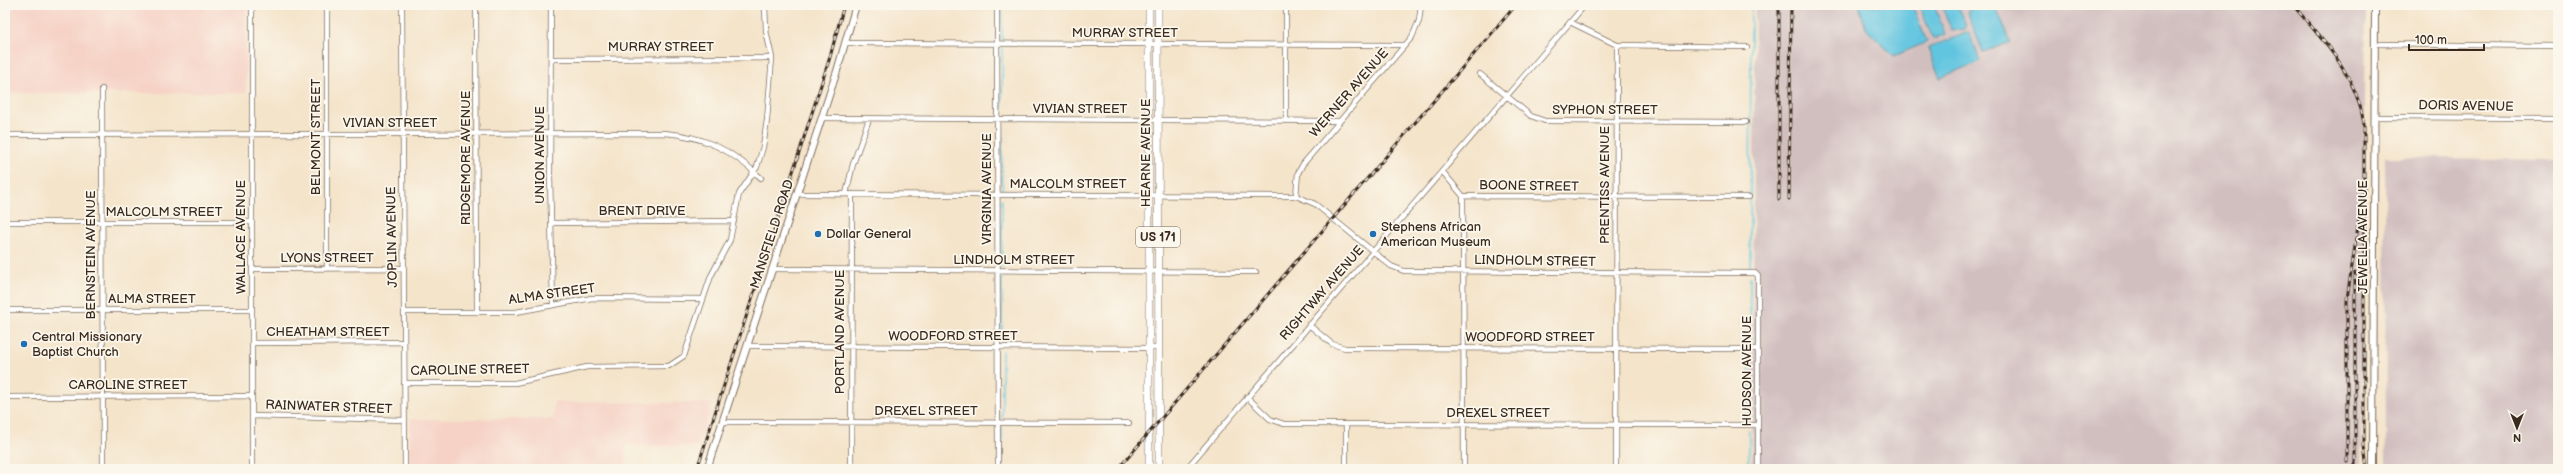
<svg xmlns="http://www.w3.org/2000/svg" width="2563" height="474" font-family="'Balsamiq Sans',sans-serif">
  <rect width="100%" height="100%" fill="#fbf7ec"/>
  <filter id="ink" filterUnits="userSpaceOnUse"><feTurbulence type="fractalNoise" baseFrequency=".025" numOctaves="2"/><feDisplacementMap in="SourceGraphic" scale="8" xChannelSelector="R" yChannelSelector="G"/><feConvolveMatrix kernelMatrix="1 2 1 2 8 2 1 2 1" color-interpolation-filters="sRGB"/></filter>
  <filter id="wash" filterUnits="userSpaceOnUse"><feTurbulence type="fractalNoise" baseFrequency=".012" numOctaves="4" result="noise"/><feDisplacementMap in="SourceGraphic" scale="16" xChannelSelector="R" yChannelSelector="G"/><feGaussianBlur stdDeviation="0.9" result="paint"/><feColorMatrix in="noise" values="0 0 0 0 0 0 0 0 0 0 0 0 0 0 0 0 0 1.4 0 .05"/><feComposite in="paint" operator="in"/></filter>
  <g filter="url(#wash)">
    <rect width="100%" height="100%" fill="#f4e4ca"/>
    <path fill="#f6d1c5" d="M5,5H246V93H5Z
      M554,402L712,403L698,446L626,445L625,469H410V419H553Z"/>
    <path fill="#d1bfbf" d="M1755,5H2366L2361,469H1752Z
      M2385,157L2558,160V469H2386Z"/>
    <path fill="#62c5e0" stroke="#4e787f" d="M1859,5H1912L1927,42L1894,56L1866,29Z
      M1919,5H1934L1945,34L1933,39Z
      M1941,5H1957L1966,26L1964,29L1952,31Z
      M1984,5H1995L2011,42L1983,52L1967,11Z
      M1969,32L1980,61L1940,78L1928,48Z"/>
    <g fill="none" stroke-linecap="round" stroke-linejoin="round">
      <path stroke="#62c5e0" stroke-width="1.5" d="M1002,5V40
        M1002,48V115
        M1002,124V191
        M1002,199V267
        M1750,269L1751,5
        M1002,275V343
        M1750,345V277
        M1002,351V418
        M1749,421L1750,353
        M1002,427V469
        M1749,469V429"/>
    </g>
  </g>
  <g filter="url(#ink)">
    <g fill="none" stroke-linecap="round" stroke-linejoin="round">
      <g stroke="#7c6b5a" stroke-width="6">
        <path id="minor" d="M252,5V469
          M402,5L405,469
          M476,5L477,312
          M551,5L550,175L553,305
          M997,5L998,469
          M1570,22L1617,45L1747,47
          M846,43L1405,45
          M2375,44L2558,46
          M551,59L772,58
          M1480,74L1531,116L1545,121L1746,122
          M102,89L103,469
          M2375,117L2558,118
          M822,118L1339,121
          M1286,121V5
          M5,135L664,133C704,136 732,150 761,178
          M1442,171L1463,196
          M797,194L1296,196L1315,204L1391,266L1404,271L1755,273L1758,276V469
          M846,194L853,164L869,119
          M1296,196L1298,173L1303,164L1412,37L1419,21L1421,5
          M1463,196L1749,197
          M1463,196L1464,469
          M5,222H251
          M551,223L734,221
          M327,268V5
          M252,269L403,268
          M772,269L1256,272
          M5,310H252
          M404,312H516L592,298L703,299
          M1309,325L1332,344L1345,348L1758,349
          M252,343L404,342
          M747,346L1158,348
          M404,383H515L587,367L669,366L684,356L711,276L730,240L739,194L757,167L763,147L767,120L772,58L766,31L765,5
          M5,397L252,396
          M1247,397L1270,419L1284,424L1758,425
          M252,416L404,420
          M722,422L1129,423
          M1346,424V469
          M851,469L852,194
          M1186,469L1585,5
          M1616,469L1617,45"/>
      </g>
      <g stroke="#7c6b5a" stroke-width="8">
        <path id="secondary" d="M707,469L837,71L856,5
          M2373,469L2375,5"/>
      </g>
      <g stroke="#7c6b5a" stroke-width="8">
        <path id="primary" d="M1149,5V469
          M1158,5L1159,469"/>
      </g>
      <use href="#minor" stroke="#fff" stroke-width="4.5"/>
      <use href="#secondary" stroke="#fff" stroke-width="6"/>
      <use href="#primary" stroke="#fff" stroke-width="7"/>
      <g stroke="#3b2a1e" stroke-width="3">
        <path id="rail" d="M2293,5C2325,43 2356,73 2364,124V446L2367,469
          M1779,199V5
          M1789,199L1791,5
          M2347,462V299L2360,213
          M697,469L830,57L844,5
          M1118,469L1516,5
          M2355,469V273"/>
      </g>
      <use href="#rail" stroke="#fbf7ec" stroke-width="1.5" stroke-dasharray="4.5" stroke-linecap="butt"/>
    </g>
  </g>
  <g fill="#1f6fb2" stroke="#fbf7ec" stroke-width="1.5">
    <circle cx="818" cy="234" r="4"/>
    <circle cx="1373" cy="234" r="4"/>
    <circle cx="24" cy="344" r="4"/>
  </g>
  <g text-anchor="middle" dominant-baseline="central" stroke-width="3.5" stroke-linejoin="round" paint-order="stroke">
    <rect fill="#fbf7ec" stroke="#75685c" stroke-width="1" x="1136" y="227" width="44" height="20" rx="3"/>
    <g font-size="12" font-weight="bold" fill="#3b2a1e">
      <text x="1158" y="237">US 171</text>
    </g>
    <g font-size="13" fill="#3b2a1e" stroke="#fbf7ec">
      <text x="1125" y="33">MURRAY STREET</text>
      <text x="661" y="47">MURRAY STREET</text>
      <text transform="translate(1349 93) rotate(-49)">WERNER AVENUE</text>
      <text transform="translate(2466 106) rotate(1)">DORIS AVENUE</text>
      <text x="1080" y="109">VIVIAN STREET</text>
      <text x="1605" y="110">SYPHON STREET</text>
      <text x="390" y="123">VIVIAN STREET</text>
      <text transform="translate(316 137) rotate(-90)">BELMONT STREET</text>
      <text transform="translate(1146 153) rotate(-90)">HEARNE AVENUE</text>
      <text transform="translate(540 155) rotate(-90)">UNION AVENUE</text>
      <text transform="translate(466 158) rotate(-90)">RIDGEMORE AVENUE</text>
      <text x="1068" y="184">MALCOLM STREET</text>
      <text transform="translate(1605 185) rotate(-90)">PRENTISS AVENUE</text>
      <text transform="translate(1529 186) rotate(1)">BOONE STREET</text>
      <text transform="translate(987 189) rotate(-90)">VIRGINIA AVENUE</text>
      <text x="642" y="211">BRENT DRIVE</text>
      <text x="164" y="212">MALCOLM STREET</text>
      <text transform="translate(772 234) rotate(-72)">MANSFIELD ROAD</text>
      <text transform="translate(241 237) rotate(-90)">WALLACE AVENUE</text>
      <text transform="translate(392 237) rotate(-91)">JOPLIN AVENUE</text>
      <text transform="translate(2363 237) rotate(-90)">JEWELLA AVENUE</text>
      <text transform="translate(91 255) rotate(-90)">BERNSTEIN AVENUE</text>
      <text x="327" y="258">LYONS STREET</text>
      <text x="1014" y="260">LINDHOLM STREET</text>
      <text transform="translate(1535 261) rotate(1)">LINDHOLM STREET</text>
      <text transform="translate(1322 293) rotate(-49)">RIGHTWAY AVENUE</text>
      <text transform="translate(552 294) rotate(-8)">ALMA STREET</text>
      <text x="152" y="299">ALMA STREET</text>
      <text x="328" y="332">CHEATHAM STREET</text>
      <text transform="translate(840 332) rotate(-90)">PORTLAND AVENUE</text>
      <text x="953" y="336">WOODFORD STREET</text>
      <text x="1530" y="337">WOODFORD STREET</text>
      <text transform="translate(470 370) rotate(-1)">CAROLINE STREET</text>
      <text transform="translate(1747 371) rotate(-90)">HUDSON AVENUE</text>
      <text x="128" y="385">CAROLINE STREET</text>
      <text transform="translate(329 407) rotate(2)">RAINWATER STREET</text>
      <text x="926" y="411">DREXEL STREET</text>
      <text x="1498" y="413">DREXEL STREET</text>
    </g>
    <g font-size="13" fill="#3b2a1e" stroke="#fbf7ec" text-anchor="start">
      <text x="1381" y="227">Stephens African<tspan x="1381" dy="15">American Museum</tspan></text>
      <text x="826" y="234">Dollar General</text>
      <text x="32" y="337">Central Missionary<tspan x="32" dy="15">Baptist Church</tspan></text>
    </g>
  </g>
  <rect width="2563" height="474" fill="none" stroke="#fbf7ec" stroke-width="20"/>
  <g transform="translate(2517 428) rotate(180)" stroke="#fbf7ec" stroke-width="3" paint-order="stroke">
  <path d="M0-3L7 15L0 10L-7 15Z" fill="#3b2a1e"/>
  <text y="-6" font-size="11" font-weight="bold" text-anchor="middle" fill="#3b2a1e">N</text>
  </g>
  <path d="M2409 44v6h75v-6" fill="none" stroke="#3b2a1e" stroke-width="2"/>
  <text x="2415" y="44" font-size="12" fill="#3b2a1e" stroke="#fbf7ec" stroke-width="3" paint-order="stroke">100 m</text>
</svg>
